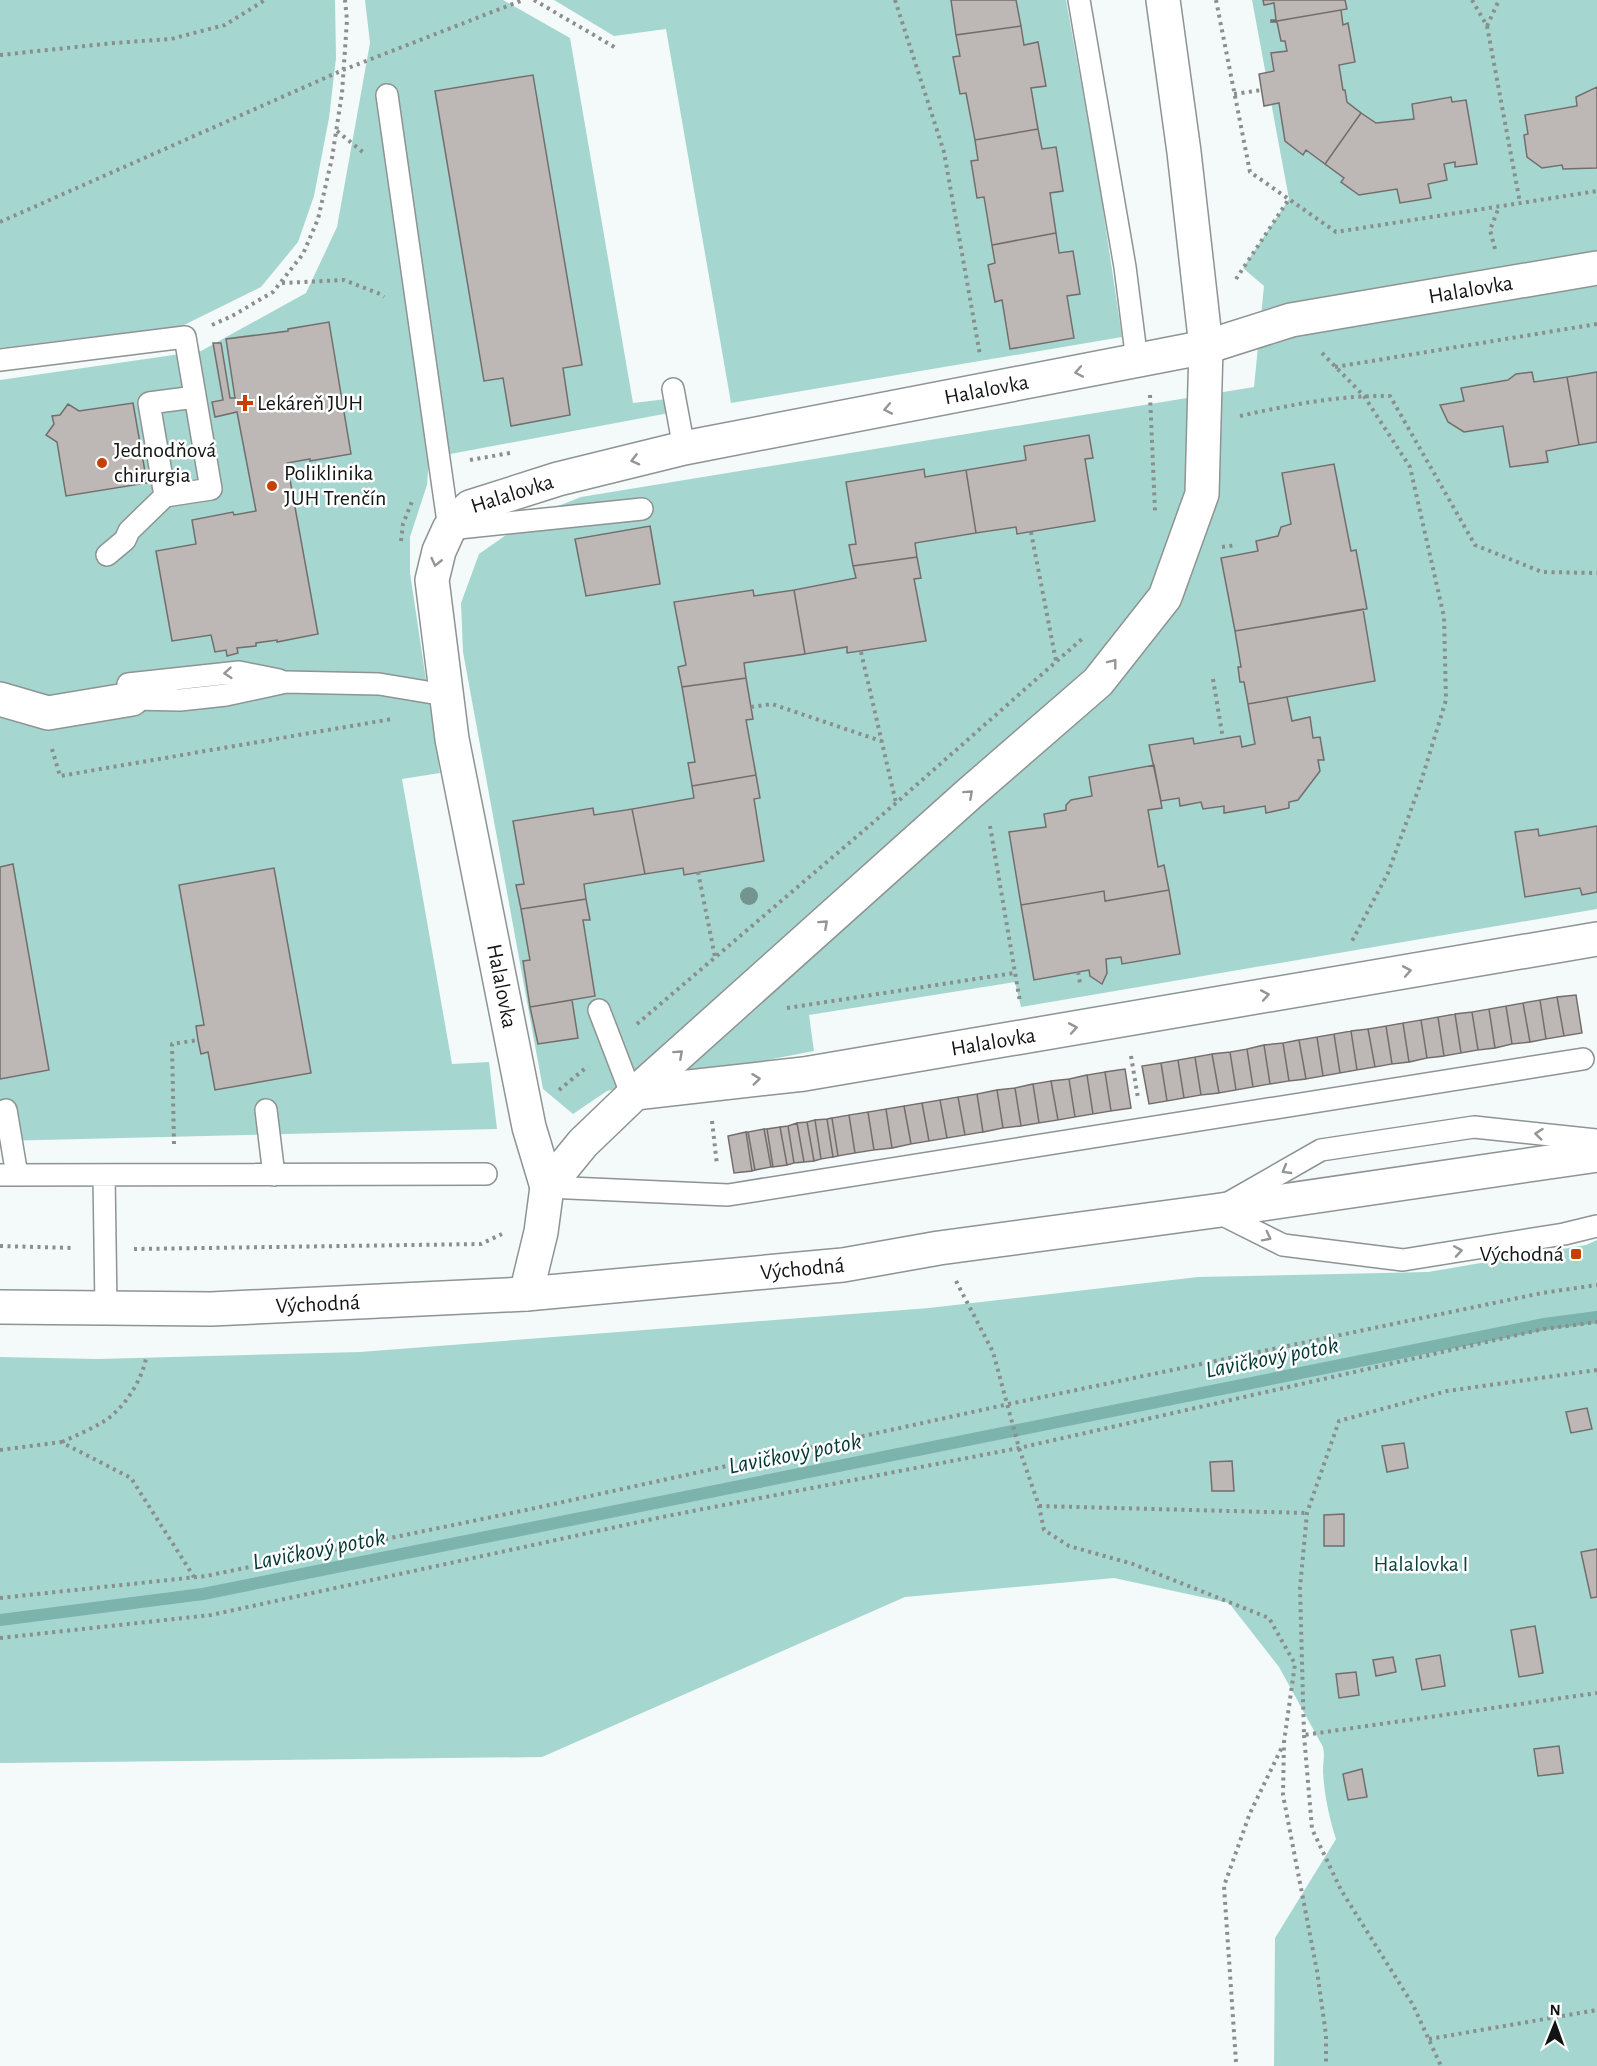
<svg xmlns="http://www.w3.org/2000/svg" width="1597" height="2066" font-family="'Alegreya Sans',sans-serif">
  <rect width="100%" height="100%" fill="#f4faf9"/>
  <path fill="#a5d7d0" d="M0,0H335L336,58L329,118L314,196L298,242L261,287L182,326L0,348Z
    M365,0H503L570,38L633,403L667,399L669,413L429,458L427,485L410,537V573L440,773L402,779L452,1064L489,1062L497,1129L0,1141V380L201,351L306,293L337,227L370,43Z
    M554,0H1066L1099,182L1122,337L731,403L666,29L614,36Z
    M1252,0H1597V909L1021,1007L1015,982L809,1015L814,1051L607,1091L573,1114L543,1089L463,652L461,603L479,554L533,516L581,497L1254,387L1264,286L1243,268L1289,199Z
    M1597,1240V2066H1274L1275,1938L1336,1839C1329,1818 1324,1793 1323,1771C1323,1762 1325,1755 1323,1747L1279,1667L1229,1603L1114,1578L905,1597L542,1757L0,1763V1357L98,1359L360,1352L929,1308L1198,1277L1428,1272L1586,1245Z"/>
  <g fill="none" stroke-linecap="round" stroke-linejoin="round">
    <path stroke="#7cb3ac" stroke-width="12" d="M0,1620L203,1594L1544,1324L1597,1317"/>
  </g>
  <path fill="#bdb8b6" stroke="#736e6d" stroke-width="1.5" d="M951,0H1016L1021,26L956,35Z
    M1263,0H1345L1347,9L1271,22V20H1276L1274,3L1264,5Z
    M1341,10L1343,25L1348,23L1355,62L1339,65L1343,90H1345L1347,102L1361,113L1325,164L1306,150L1303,155L1285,141L1279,103L1264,106L1259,74L1274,71L1271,53L1287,51L1285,41H1281L1277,22H1271Z
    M1021,26L1024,45L1038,42L1046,86L1031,88L1038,129L975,140L966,93L960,94L953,57L960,56L956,35Z
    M533,75L582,365L563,368L570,415L511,426L503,378L484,381L435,91Z
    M1597,87V168L1563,169L1562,165L1542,168L1527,157L1524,135L1528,134L1525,115L1577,106L1576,97Z
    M1451,97L1452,102L1466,100L1477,164L1455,167V162L1444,164L1447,180L1428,184L1431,198L1400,203L1397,189L1359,195L1341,182L1344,178L1325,164L1361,113L1376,123L1414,119L1412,104Z
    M1038,129L1042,149L1056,147L1063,191L1050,193L1056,233L992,245L984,197L977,198L971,161L978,160L975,140Z
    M1056,233L1059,253L1073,251L1080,294L1067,296L1074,338L1010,349L1002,300L995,302L988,265L995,263L992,245Z
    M329,322L351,454L310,461V459L287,463L318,634L277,642V640L256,643V646L237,648L238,653L227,656L226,650L215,652L211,635L172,641L156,551L196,544L192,520L233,512L234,515L256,511L237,412L215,417L212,402L223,400L213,343H221L230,398H235L226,339L288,331V329Z
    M1532,372L1534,382L1567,377L1579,445L1546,451L1548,462L1510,467L1503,426L1464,432L1448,422L1440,405L1464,401L1461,388L1508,380L1516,374Z
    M1597,372V442L1579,445L1567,377Z
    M133,403L147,483L66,496L57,442L46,435L54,424L52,416L60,415L68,404L79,411Z
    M1089,435L1093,458L1085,459L1095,521L1017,534L1016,527L976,533L966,470L1026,460L1024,446Z
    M1334,464L1351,551L1356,550L1367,609L1235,631L1221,558L1258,551L1256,541L1278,536L1281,527L1291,524L1282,473Z
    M924,469L925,477L966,470L976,533L915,543L917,557L853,566L849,545L856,544L846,482Z
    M650,526L660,584L586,596L575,539Z
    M917,557L921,578L914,579L926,641L847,653V647L805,654L794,590L856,578L853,566Z
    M753,590L754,596L794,590L805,654L744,663L746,678L682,687L678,667L686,665L674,602Z
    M1363,609L1375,681L1248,704L1244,682H1240L1238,667H1241L1235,631Z
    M746,678L753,719L746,720L756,775L692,786L688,763L695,762L682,687Z
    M1287,697L1292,721L1310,717L1313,738L1320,737L1324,760H1318L1320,771L1298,800L1289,802V808L1266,813L1265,806L1224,813V806L1203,809L1201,802L1180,806L1179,798L1161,801L1149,745L1193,738L1194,744L1240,736L1242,747L1255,744L1248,704Z
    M1154,765L1162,808L1148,810L1158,867L1164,865L1169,890L1105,901L1104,891L1021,905L1009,832L1046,827L1044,814L1066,810V805L1071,800L1092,796L1089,777Z
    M756,775L760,798L754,799L764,861L684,875L683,868L645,874L632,809L694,798L692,786Z
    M593,808L594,815L632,809L645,874L584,884L586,899L521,909L516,885L524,884L513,821Z
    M1597,826V892L1582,895L1580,888L1525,897L1515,832L1538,829L1539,836Z
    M13,864L49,1070L0,1079V867Z
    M274,868L311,1073L215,1090L208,1052L201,1054L198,1040L196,1026L204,1025L179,885Z
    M1169,890L1180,954L1122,964L1121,957L1106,959L1107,973L1102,984L1090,976L1089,970L1034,980L1021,905L1104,891L1105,901Z
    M586,899L590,920H583L595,996L530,1007L523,961L530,960L521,909Z
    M1576,995L1582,1033L1564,1036L1557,997Z
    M1557,997L1564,1036L1546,1039L1540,1000Z
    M572,1000L578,1038L538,1044L530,1007Z
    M1540,1000L1546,1039L1530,1042L1523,1003Z
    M1523,1003L1530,1042L1512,1044L1506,1006Z
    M1506,1006L1512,1044L1495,1048L1489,1009Z
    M1489,1009L1495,1048L1478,1050L1472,1012Z
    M1472,1012L1478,1050L1461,1053L1455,1014Z
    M1455,1014L1461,1053L1444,1056L1438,1017Z
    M1438,1017L1444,1056L1427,1058L1421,1020Z
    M1421,1020L1427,1058L1409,1062L1403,1023Z
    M1403,1023L1409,1062L1392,1064L1386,1026Z
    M1386,1026L1392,1064L1375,1067L1368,1029Z
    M1368,1029L1375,1067L1357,1070L1351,1031Z
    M1351,1031L1357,1070L1340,1073L1334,1034Z
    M1334,1034L1340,1073L1323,1076L1317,1037Z
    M1317,1037L1323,1076L1306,1079L1299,1040Z
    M1299,1040L1306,1079L1289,1081L1283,1043Z
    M1283,1043L1289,1081L1270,1084L1264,1045Z
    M1264,1045L1270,1084L1253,1087L1247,1049Z
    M1247,1049L1253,1087L1236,1090L1230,1052Z
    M1230,1052L1236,1090L1219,1093L1212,1054Z
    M1212,1054L1219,1093L1201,1095L1195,1057Z
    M1195,1057L1201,1095L1184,1098L1178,1060Z
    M1178,1060L1184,1098L1167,1101L1161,1063Z
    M1161,1063L1167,1101L1149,1104L1142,1066Z
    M1125,1069L1131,1108L1111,1111L1105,1072Z
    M1105,1072L1111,1111L1093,1114L1087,1075Z
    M1087,1075L1093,1114L1075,1117L1069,1079Z
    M1069,1079L1075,1117L1058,1120L1051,1081Z
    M1051,1081L1058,1120L1039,1123L1033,1084Z
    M1033,1084L1039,1123L1021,1126L1015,1088Z
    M1015,1088L1021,1126L1003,1128L997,1090Z
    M997,1090L1003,1128L983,1132L977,1094Z
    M977,1094L983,1132L965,1135L958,1097Z
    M958,1097L965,1135L947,1138L940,1100Z
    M940,1100L947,1138L929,1141L922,1103Z
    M922,1103L929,1141L911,1144L904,1106Z
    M904,1106L911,1144L892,1148L886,1109Z
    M886,1109L892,1148L874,1150L868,1112Z
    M868,1112L874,1150L855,1153L849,1115Z
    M849,1115L855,1153L838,1156L832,1118Z
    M832,1118L838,1156L833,1157L827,1119Z
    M827,1119L833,1157L821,1159L815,1120Z
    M815,1120L821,1159L814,1161L807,1122Z
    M807,1122L814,1161L804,1162L797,1123Z
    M797,1123L804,1162L794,1163L788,1126Z
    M788,1126L794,1163L787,1165L780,1127Z
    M780,1127L787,1165L773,1167L767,1129Z
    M764,1129L771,1167L755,1170L748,1132Z
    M764,1129H767L773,1167H771Z
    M746,1132H748L755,1170L752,1171Z
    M746,1132L752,1171L734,1173L728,1136Z
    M1587,1408L1592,1429L1571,1433L1566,1412Z
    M1404,1443L1408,1468L1387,1472L1382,1446Z
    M1232,1461L1234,1491H1212L1210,1462Z
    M1344,1514V1546H1324V1515Z
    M1597,1549V1597L1591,1598L1581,1552Z
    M1535,1626L1543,1673L1519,1677L1511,1630Z
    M1440,1655L1445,1686L1422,1690L1416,1659Z
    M1393,1657L1396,1672L1376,1676L1373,1660Z
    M1356,1672L1359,1695L1339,1698L1336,1674Z
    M1559,1746L1563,1773L1538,1776L1534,1749Z
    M1362,1769L1367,1797L1348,1800L1343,1774Z"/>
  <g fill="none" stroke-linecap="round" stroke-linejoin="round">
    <g stroke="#8e9393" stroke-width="24">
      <path id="service" d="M1079,0L1125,267L1137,361
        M387,95L449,529L642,509
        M0,360L185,337L211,489L165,496L129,531L125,540L107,555
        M673,389L684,448
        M165,496L149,403L195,397
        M128,684L239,672L279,680
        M132,699L180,700L226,695L286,682L379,684L445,695
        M599,1010L632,1096
        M6,1110L17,1175
        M266,1110L274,1175
        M0,1175L486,1174
        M104,1175L106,1308
        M547,1187L728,1195L1583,1059
        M1230,1202L1321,1150L1474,1127L1597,1140
        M1215,1211L1283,1245L1403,1260L1564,1234L1597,1226"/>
    </g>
    <g stroke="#8e9393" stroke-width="36">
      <g id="minor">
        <path d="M0,699L48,713L132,699"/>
        <path id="s1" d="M635,1093L804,1074L1597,939"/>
        <path id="s2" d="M547,1187L529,1127L452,739L432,580L439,551L449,529L470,507L558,479L684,448L1206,347L1291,320L1597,268"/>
        <path d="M526,1294L541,1232L547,1187L583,1143L632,1096L970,793L1098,682L1165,597L1202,494L1206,347L1184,152L1163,0"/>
        <path id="s3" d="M0,1307L211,1309L526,1294L843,1265L939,1248L1214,1211L1597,1155"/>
      </g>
    </g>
    <path stroke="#8a8e8d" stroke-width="4" stroke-dasharray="3 4.5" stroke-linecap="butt" d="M534,0L616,48
      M895,0L944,152L980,355
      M1216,0L1250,172L1336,232L1597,191
      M1472,0L1487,26L1520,203
      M1487,26L1499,0
      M0,55L114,43L171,39L225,25L265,0
      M1234,94L1262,90
      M337,131L364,153
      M0,222L343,70L523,0
      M1495,249L1490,230L1499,207
      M1236,279L1289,199
      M282,283L344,280L380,294L384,297
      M212,325L232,316L273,292L303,254L318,219L332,158L342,93L347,20L345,0
      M1322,353L1364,396L1410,467L1444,617L1446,700L1420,785L1388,873L1351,943
      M1335,367L1597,324
      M1150,395L1155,511
      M1240,416C1290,405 1339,395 1390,396L1475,545L1542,572L1597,573
      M470,460L510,453
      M1031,532L1056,661
      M401,541L403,524L413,499
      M1222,547L1237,545
      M861,652L896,803
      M1213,679L1223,739
      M751,707L772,704L881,741
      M52,749L60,776L392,719
      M990,826L1020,1002
      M698,872L715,957
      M1078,972L1080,983
      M787,1008L1014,973
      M637,1024L896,803L1083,638
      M1131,1056L1138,1098
      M559,1090L588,1066
      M712,1121L717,1165
      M174,1144L172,1044L198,1040
      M0,1246L75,1248
      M134,1249L481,1244L502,1234
      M956,1281L993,1352L1019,1448L1039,1506L1044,1530L1069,1546L1133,1564L1269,1618L1295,1664L1284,1742L1283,1795L1317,1971L1326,2035V2066
      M1597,1370L1447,1391L1339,1421L1307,1513L1300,1588L1304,1735L1597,1693
      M62,1442C75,1436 89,1430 101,1423C122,1412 142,1381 146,1358
      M0,1450L61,1442L131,1478L194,1577
      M1039,1506L1307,1513
      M0,1598L206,1576L531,1509L1009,1404L1542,1293L1597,1285
      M0,1638L211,1615L662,1517L1019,1448L1544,1329L1597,1322
      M1304,1735L1312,1829L1341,1890L1413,2005L1441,2066
      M1429,2039L1597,2010
      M1236,2062L1224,1886L1250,1813L1283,1745"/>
    <use href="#service" stroke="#fff" stroke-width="21"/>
    <use href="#minor" stroke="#fff" stroke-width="33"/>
  </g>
  <circle fill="#749490" cx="749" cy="896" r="9"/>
  <defs><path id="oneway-chevron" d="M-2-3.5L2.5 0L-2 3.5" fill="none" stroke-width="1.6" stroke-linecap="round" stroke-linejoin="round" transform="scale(1.5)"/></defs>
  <g stroke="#949595">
    <use href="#oneway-chevron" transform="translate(1079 372) rotate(169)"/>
    <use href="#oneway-chevron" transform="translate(888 409) rotate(169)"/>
    <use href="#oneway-chevron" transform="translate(635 460) rotate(166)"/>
    <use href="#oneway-chevron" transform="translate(436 562) rotate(103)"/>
    <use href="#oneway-chevron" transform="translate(1113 663) rotate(-52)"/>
    <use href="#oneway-chevron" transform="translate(228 673) rotate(175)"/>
    <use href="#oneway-chevron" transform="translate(969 794) rotate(-42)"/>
    <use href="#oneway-chevron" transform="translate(824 924) rotate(-42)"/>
    <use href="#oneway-chevron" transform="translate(1407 971) rotate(-10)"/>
    <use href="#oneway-chevron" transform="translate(1265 995) rotate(-10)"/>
    <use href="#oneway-chevron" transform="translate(1073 1028) rotate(-10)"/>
    <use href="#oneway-chevron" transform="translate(679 1054) rotate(-42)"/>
    <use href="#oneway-chevron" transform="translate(756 1079) rotate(-7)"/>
    <use href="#oneway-chevron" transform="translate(1539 1134) rotate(-174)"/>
    <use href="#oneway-chevron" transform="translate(1286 1170) rotate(150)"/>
    <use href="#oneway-chevron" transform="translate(1267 1237) rotate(27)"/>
    <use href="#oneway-chevron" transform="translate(1458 1251) rotate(-9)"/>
  </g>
  <g fill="#c64001" stroke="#fff" stroke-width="2">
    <path d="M242 394h6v6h6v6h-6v6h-6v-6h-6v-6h6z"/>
    <circle cx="102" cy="463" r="6"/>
    <circle cx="272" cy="486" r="6"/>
    <rect x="1570" y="1248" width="12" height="12" rx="3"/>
  </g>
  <g text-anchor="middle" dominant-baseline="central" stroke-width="5" stroke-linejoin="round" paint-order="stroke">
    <g font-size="22" fill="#121413" stroke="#fff">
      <text stroke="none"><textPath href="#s2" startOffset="1728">Halalovka</textPath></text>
      <text stroke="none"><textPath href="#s2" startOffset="1233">Halalovka</textPath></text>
      <text stroke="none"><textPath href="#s2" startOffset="747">Halalovka</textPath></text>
      <text transform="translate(502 986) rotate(79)">Halalovka</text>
      <text stroke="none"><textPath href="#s1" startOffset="362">Halalovka</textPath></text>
      <text stroke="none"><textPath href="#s3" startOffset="804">Východná</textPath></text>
      <text stroke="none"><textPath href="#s3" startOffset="318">Východná</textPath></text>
    </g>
    <g font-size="22" fill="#121413" stroke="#fff" text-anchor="start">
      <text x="257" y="403">Lekáreň JUH</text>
      <text x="114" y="450">Jednodňová<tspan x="114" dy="25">chirurgia</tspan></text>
      <text x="284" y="473">Poliklinika<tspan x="284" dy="25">JUH Trenčín</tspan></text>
      <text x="1564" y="1254" text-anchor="end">Východná</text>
    </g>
    <g font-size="22" fill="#0c403b" stroke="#fff">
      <text x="1421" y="1564">Halalovka I</text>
    </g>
    <g font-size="24" font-style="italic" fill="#003833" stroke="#fff">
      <text transform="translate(1272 1358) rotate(-11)">Lavičkový potok</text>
      <text transform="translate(795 1454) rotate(-11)">Lavičkový potok</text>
      <text transform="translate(319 1550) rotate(-11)">Lavičkový potok</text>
    </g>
  </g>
  <g transform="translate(1555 2024) rotate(1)" stroke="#ffffff" stroke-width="4.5" paint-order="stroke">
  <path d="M0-4.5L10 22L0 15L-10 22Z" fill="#121413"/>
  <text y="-9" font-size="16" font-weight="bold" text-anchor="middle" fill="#121413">N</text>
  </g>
</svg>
